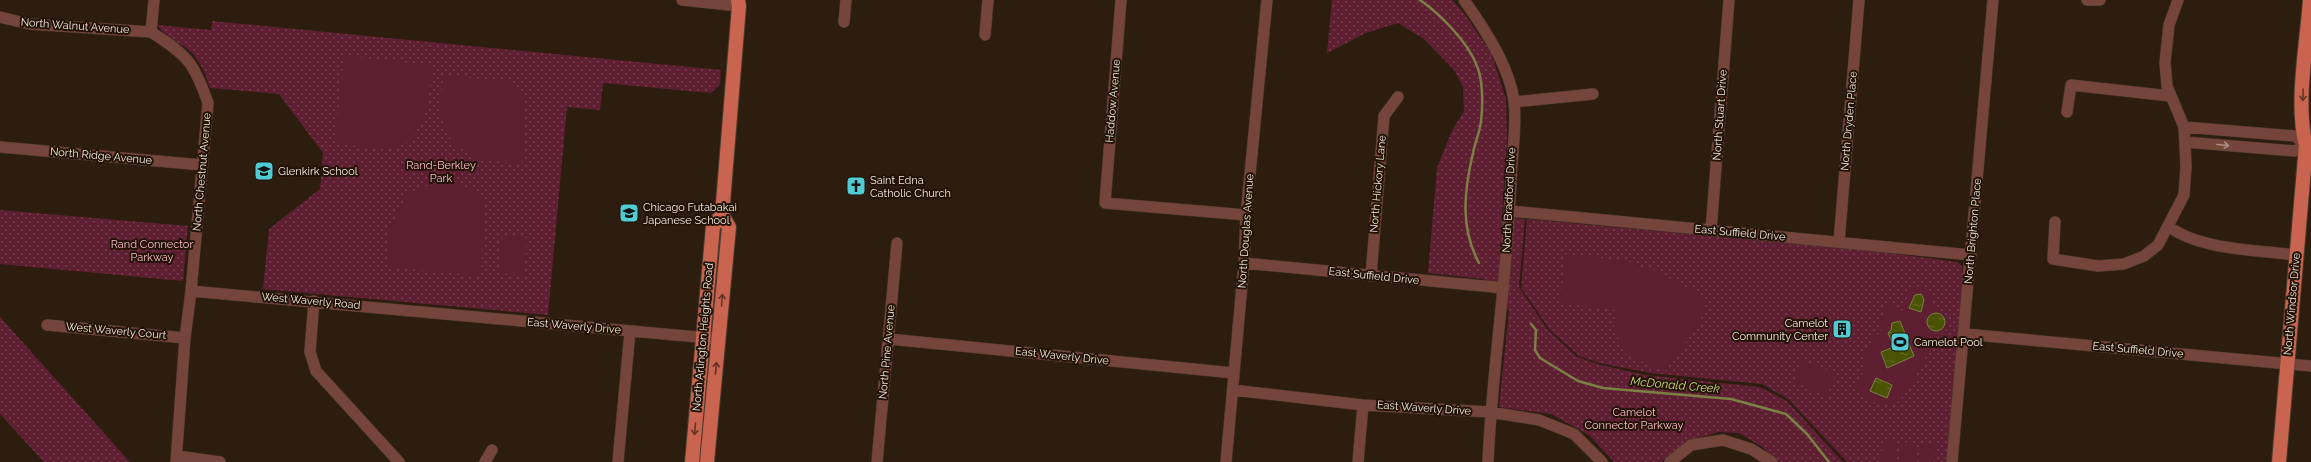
<svg xmlns="http://www.w3.org/2000/svg" width="2311" height="462" font-family="Raleway,sans-serif">
  <defs>
    <pattern id="grass-dots" width="8" height="8" patternUnits="userSpaceOnUse"><rect width="8" height="8" fill="#5e1f32"/><path d="M2 2h.1M6 6h.1" fill="none" stroke="#76404f" stroke-width="1.8" stroke-linecap="round"/></pattern>
    <pattern id="water-ripples" width="26" height="14" patternUnits="userSpaceOnUse"><rect width="26" height="14" fill="#495303"/><path d="M2 4q2-2 4 0t4 0M15 11q2-2 4 0t4 0" fill="none" stroke="#646c27"/></pattern>
  </defs>
  <rect width="100%" height="100%" fill="#2c1d0f"/>
  <path fill="url(#grass-dots)" d="M1332,0H1452L1464,13L1491,53L1506,99L1507,140L1502,216L1525,219L1519,287L1547,329L1577,357L1601,365L1645,375L1760,387L1787,401L1843,462H1779L1762,447L1739,433L1719,432L1690,440L1661,462H1614L1589,435L1551,414L1499,407L1509,310L1483,279L1428,273L1437,168L1451,133L1464,111L1463,87L1454,70L1423,38L1398,23L1366,33L1327,53Z
    M212,21L721,70L720,84L711,93L603,83L600,110L567,107L548,315L263,289L269,229L320,189L323,153L279,94L210,88C206,76 201,62 191,52C180,42 166,38 157,25L211,30Z
    M0,210L188,226L183,281L0,264Z
    M1527,219L1882,252L1957,262L1962,266L1963,275L1947,462H1847L1788,399L1762,384L1650,373L1599,363L1579,356L1550,330L1521,288Z
    M0,317L130,462H44L0,414Z"/>
  <path fill="#5e1f32" d="M344,56L432,65C430,92 427,141 393,148C374,152 354,146 335,141Z
    M443,76L507,81L522,92L525,118L522,164L478,159L453,144L440,113Z
    M448,178L485,197L481,276L389,267V230L408,193Z
    M502,235L527,238L524,275L499,273Z
    M1566,254L1639,263L1638,274L1645,265L1704,297L1706,310L1694,331L1665,371L1627,356L1614,329L1615,310L1560,303Z
    M1922,286C1933,291 1933,297 1933,309L1941,311L1947,319L1946,330L1941,335L1928,337C1929,351 1925,364 1916,375L1921,380L1905,388L1901,400L1893,405C1879,404 1866,402 1856,390L1865,367L1862,354L1869,350L1875,333L1880,335L1884,324L1880,322L1887,304L1902,311L1912,288Z
    M1802,360L1836,374L1827,396L1794,382Z
    M1883,440L1897,441L1895,462H1881Z
    M1902,442L1916,443L1915,462H1900Z
    M1921,443L1935,445L1934,462H1919Z"/>
  <path fill="url(#water-ripples)" stroke="#7c8045" d="M1921,294L1924,299L1921,312L1909,308L1915,295Z
    M1927 322a9 9 0 1 1 18 0a9 9 0 1 1-18 0Z
    M1900,321L1914,356L1887,368L1881,352L1894,347L1888,333L1891,330L1892,323Z
    M1876,378L1892,385L1887,398L1870,391Z"/>
  <g fill="none" stroke-linecap="round" stroke-linejoin="round">
    <path stroke="#7c8045" stroke-width="2.5" d="M1420,0C1440,14 1468,42 1477,66C1483,80 1483,106 1481,121C1480,132 1475,142 1473,153C1464,191 1460,228 1479,263
      M1531,324L1536,330L1535,350L1540,358L1578,381L1603,388L1731,399L1786,414L1807,434L1829,462"/>
    <g stroke="#48392c" stroke-width="12">
      <path id="minor" d="M154,0L151,32C187,55 194,62 208,103L191,291L185,338L176,462
        M682,0L739,6
        M1121,0L1105,203L1246,215
        M1464,0C1484,28 1510,67 1514,102C1517,124 1512,156 1511,178C1508,273 1492,367 1488,462
        M2087,0H2100
        M0,17L29,24L151,32
        M844,22L846,0
        M985,35L988,0
        M1514,102L1593,94
        M2067,112L2071,85L2170,96
        M2184,127L2295,136L2306,145L2295,151L2185,142
        M0,147L202,165
        M1510,211L1971,255
        M2055,222L2053,259L2098,266L2124,264L2144,256L2158,245L2184,195L2186,166L2184,127L2167,86L2165,62L2169,25L2178,0
        M2168,226C2199,250 2258,250 2296,255
        M1711,230L1729,0
        M1839,242L1859,0
        M1244,263L1504,288
        M1371,276L1384,116L1398,97
        M191,291L719,339
        M314,301L310,352L316,371L399,462
        M47,325L185,338
        M1965,334L2311,366
        M889,339L1234,373
        M1233,390L1363,405L1490,412L1539,420L1574,434L1602,462
        M177,456L220,462
        M485,462L492,450
        M618,462L630,331
        M877,462L897,243
        M1226,462L1244,263L1246,215L1267,0
        M1358,462L1363,405
        M1670,462L1691,445L1723,440L1751,449L1772,462
        M1952,462L1993,0"/>
    </g>
    <g stroke="#48392c" stroke-width="16">
      <path id="major" d="M692,462L713,226L722,215
        M707,462L729,227L722,215L739,6L738,0
        M2279,462L2306,145C2295,105 2307,43 2310,0"/>
    </g>
    <use href="#minor" stroke="#75443a" stroke-width="11"/>
    <use href="#major" stroke="#c8644f" stroke-width="14"/>
  </g>
  <defs><path id="oneway-shaft" d="M-6 0H5M1.5-3L5.5 0L1.5 3" fill="none" stroke-width="1.6" stroke-linecap="round" stroke-linejoin="round"/></defs>
  <g stroke="#643323">
    <use href="#oneway-shaft" transform="translate(2303 95) rotate(92)"/>
    <use href="#oneway-shaft" transform="translate(722 300) rotate(-85)"/>
    <use href="#oneway-shaft" transform="translate(716 368) rotate(-85)"/>
    <use href="#oneway-shaft" transform="translate(695 429) rotate(95)"/>
  </g>
  <use stroke="#ae8e84" href="#oneway-shaft" transform="translate(2223 145) rotate(5)"/>
  <defs>
    <g id="school-square" transform="scale(1)"><rect x="-9" y="-9" width="18" height="18" rx="4" fill="#51ccd4" stroke="#221306"/><path d="M0-5L7-2L0 1L-7-2ZM-4 1L0 2.5L4 1V4Q0 6-4 4Z" fill="#111"/></g>
    <g id="church-square" transform="scale(1)"><rect x="-9" y="-9" width="18" height="18" rx="4" fill="#51ccd4" stroke="#221306"/><path d="M-1.2-6h2.4v3.5h3.3v2.4h-3.3V6h-2.4V-.1h-3.3v-2.4h3.3Z" fill="#111"/></g>
    <g id="building-square" transform="scale(1)"><rect x="-9" y="-9" width="18" height="18" rx="4" fill="#51ccd4" stroke="#221306"/><path d="M-4-6H4V6H1V3H-1V6H-4ZM-2.5-4.3h1.7v1.8h-1.7ZM.8-4.3h1.7v1.8H.8ZM-2.5-1h1.7V.8h-1.7ZM.8-1h1.7V.8H.8Z" fill="#111"/></g>
    <g id="stadium-square" transform="scale(1)"><rect x="-9" y="-9" width="18" height="18" rx="4" fill="#51ccd4" stroke="#221306"/><path d="M0-5a6.5 5 0 1 0 0 10a6.5 5 0 1 0 0-10ZM-3.5-1.8h7v3.6h-7Z" fill="#111"/></g>
  </defs>
  <g fill-rule="evenodd">
    <use href="#school-square" x="264" y="171"/>
    <use href="#church-square" x="856" y="186"/>
    <use href="#school-square" x="629" y="213"/>
    <use href="#building-square" x="1842" y="329"/>
    <use href="#stadium-square" x="1900" y="342"/>
  </g>
  <g text-anchor="middle" dominant-baseline="central" stroke-width="4" stroke-linejoin="round" paint-order="stroke">
    <g font-size="11" fill="#f3e8df" stroke="#221306">
      <text transform="translate(75 26) rotate(4)">North Walnut Avenue</text>
      <text transform="translate(1113 101) rotate(-85)">Haddow Avenue</text>
      <text transform="translate(1720 115) rotate(-86)">North Stuart Drive</text>
      <text transform="translate(1849 121) rotate(-85)">North Dryden Place</text>
      <text transform="translate(101 156) rotate(5)">North Ridge Avenue</text>
      <text transform="translate(202 172) rotate(-85)">North Chestnut Avenue</text>
      <text transform="translate(1378 184) rotate(-85)">North Hickory Lane</text>
      <text transform="translate(1509 200) rotate(-87)">North Bradford Drive</text>
      <text transform="translate(1246 231) rotate(-86)">North Douglas Avenue</text>
      <text transform="translate(1973 231) rotate(-85)">North Brighton Place</text>
      <text transform="translate(1740 233) rotate(5)">East Suffield Drive</text>
      <text transform="translate(1374 276) rotate(6)">East Suffield Drive</text>
      <text transform="translate(311 301) rotate(5)">West Waverly Road</text>
      <text transform="translate(2292 304) rotate(-85)">North Windsor Drive</text>
      <text transform="translate(574 326) rotate(5)">East Waverly Drive</text>
      <text transform="translate(116 331) rotate(5)">West Waverly Court</text>
      <text transform="translate(703 337) rotate(-85)">North Arlington Heights Road</text>
      <text transform="translate(2138 350) rotate(5)">East Suffield Drive</text>
      <text transform="translate(887 352) rotate(-85)">North Pine Avenue</text>
      <text transform="translate(1062 356) rotate(6)">East Waverly Drive</text>
      <text transform="translate(1424 408) rotate(4)">East Waverly Drive</text>
    </g>
    <g font-size="11" fill="#fdbecb" stroke="#221306">
      <text x="441" y="165">Rand-Berkley<tspan x="441" dy="13">Park</tspan></text>
      <text x="152" y="244">Rand Connector<tspan x="152" dy="13">Parkway</tspan></text>
      <text x="1634" y="412">Camelot<tspan x="1634" dy="13">Connector Parkway</tspan></text>
    </g>
    <g font-size="11" fill="#f3e8df" stroke="#221306" text-anchor="start">
      <text x="278" y="171">Glenkirk School</text>
      <text x="870" y="180">Saint Edna<tspan x="870" dy="13">Catholic Church</tspan></text>
      <text x="643" y="207">Chicago Futabakai<tspan x="643" dy="13">Japanese School</tspan></text>
      <text x="1828" y="323" text-anchor="end">Camelot<tspan x="1828" dy="13">Community Center</tspan></text>
      <text x="1914" y="342">Camelot Pool</text>
    </g>
    <g font-size="12" font-style="italic" fill="#cdde7c" stroke="#221306">
      <text transform="translate(1675 385) rotate(5)">McDonald Creek</text>
    </g>
  </g>
</svg>
